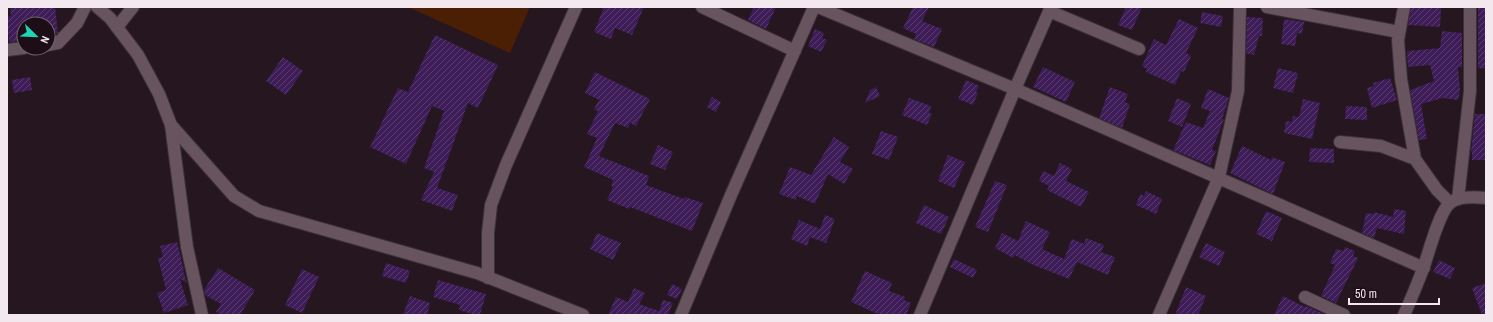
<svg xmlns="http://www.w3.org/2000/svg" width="1493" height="322" font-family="'Archivo Narrow',sans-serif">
  <defs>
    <pattern id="building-hatch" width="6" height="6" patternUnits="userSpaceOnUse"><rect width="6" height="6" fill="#3e1c57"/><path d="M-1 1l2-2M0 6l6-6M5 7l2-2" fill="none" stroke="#5a3d6f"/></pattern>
  </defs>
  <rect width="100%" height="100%" fill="#261620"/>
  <path fill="#4b1f03" d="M408,7H530L510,53Z"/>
  <path fill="url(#building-hatch)" d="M10,7H55L58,33L48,34V24H24V41L9,42L7,17L11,16Z
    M604,7H644L632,35L615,28L611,39L594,32Z
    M754,7H776L766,29L748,20Z
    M913,7H929L922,21L942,29L934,47L914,39L916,34L903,28Z
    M1126,7H1142L1132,30L1118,25Z
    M1411,7L1441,8L1440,27L1408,25Z
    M1478,7H1486V69L1478,68Z
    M1202,12L1223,16L1221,27L1200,23Z
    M1247,17L1263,18L1262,36H1259L1254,55L1246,53Z
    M1179,19L1198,28L1186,53L1191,56L1184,72L1181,71L1175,85L1146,72L1147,69L1142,66L1154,39L1166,45Z
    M1284,19L1304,22L1302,34L1297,33L1295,46L1281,44Z
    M815,29L824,33L822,38L827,40L821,52L808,46Z
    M1442,31L1462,33V67H1458L1460,91L1458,100L1443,98L1421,104L1427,139L1419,140L1410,90L1434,81L1430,65L1408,67L1407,51L1440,48Z
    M435,35L498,65L478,108L468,103L437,188L458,195L452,211L421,200L434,172L424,168L444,111L432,106L406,164L370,147L398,88L408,92Z
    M283,57L303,71L286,95L266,81Z
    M1043,67L1075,82L1066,102L1033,87Z
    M1278,68L1298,73L1293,93L1273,88Z
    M595,72L650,99L636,126L630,123L628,128L615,123L599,156L649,176L646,185L684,199L685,197L703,203L692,231L630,207L629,209L607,200L613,187L611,186L613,180L584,167L597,138L587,134L598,111L594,109L599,100L585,93Z
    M30,77L32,90L14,93L12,80Z
    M1390,78L1397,100L1372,108L1367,88L1374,86L1373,83Z
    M966,80L979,86L976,92L978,93L973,105L958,99Z
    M876,87L880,96L865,103L870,90Z
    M1110,87L1128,94L1125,102L1130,104L1122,128L1099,118Z
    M1208,89L1229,98L1222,119H1224L1212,150L1216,151L1210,165L1173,150L1186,122L1203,128L1210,111L1201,108Z
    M712,97L721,102L716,112L707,107Z
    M909,98L931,106L929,113L932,114L927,125L902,115Z
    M1177,98L1191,104L1182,127L1168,121Z
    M1303,99L1320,103L1312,139L1284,133L1286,121L1292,122L1293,116L1299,117Z
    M1346,106L1367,107V120L1345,119Z
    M1475,114H1486V160H1472V152H1471Z
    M881,131L898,137L889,160L872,154Z
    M834,137L849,147L840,162L853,169L844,184L828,174L815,204L797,196L796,200L779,194L790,167L811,175Z
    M658,145L673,152L665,170L650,164Z
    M1242,146L1271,160L1272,157L1285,162L1273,194L1230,173Z
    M1310,148L1334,149V163L1309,162Z
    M948,155L965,162L954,188L938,181Z
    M1060,163L1072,169L1066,181L1089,192L1081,207L1047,190L1049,186L1039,181L1043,171L1054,176Z
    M995,181L1007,185L988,232L975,227Z
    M1146,191L1162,199L1156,214L1136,205L1140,194L1144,196Z
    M924,205L949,217L941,234L916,223Z
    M1394,209L1406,211L1404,234L1377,228L1374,238L1362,233L1366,213L1374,214V212L1393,217Z
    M1266,211L1282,218L1272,241L1256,234Z
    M825,215L835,219L826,243L810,237L807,246L791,239L799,220L820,229Z
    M1026,221L1050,232L1042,249L1064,259L1072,239L1084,244L1086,238L1104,245L1101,252L1115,257L1108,275L1077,262L1069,279L1031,264L1015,255L1013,258L995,248L1002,233L1018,241Z
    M597,233L621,243L613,260L590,249Z
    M177,242L184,271H183L187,283L180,279L188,305L164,313L157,293L166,290L158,258L163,257L160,246Z
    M1206,243L1225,252L1219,266L1199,257Z
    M1345,247L1355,251L1353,256L1358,258L1336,303L1321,296L1335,265L1330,263L1336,249L1343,251Z
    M954,259L977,270L973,278L950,267Z
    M1439,260L1455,268L1450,279L1433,272Z
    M386,263L410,271L406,283L382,276Z
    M218,268L255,290L240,315H222L216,312L221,304L205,295L204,290Z
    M302,269L319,277L302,313L285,305Z
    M865,271L892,283L889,291L905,297L904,300L911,303L906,315H880L851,302Z
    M438,280L486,294L480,315H475L459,310L460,305L433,297Z
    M1486,283V315H1482L1472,288Z
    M672,284L682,289L677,299L667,295Z
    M1186,287L1206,296L1198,315H1175Z
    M634,288L645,293L639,304L659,311L663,300L673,303L668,315H608L616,297L628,302Z
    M410,296L430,303L427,315H403Z
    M1283,296L1305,307L1306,306L1326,315H1274Z"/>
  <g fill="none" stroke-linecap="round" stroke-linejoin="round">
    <g stroke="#3c3138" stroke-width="14">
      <path id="minor" d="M702,7L795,51
        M818,7L1015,89L1424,268
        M1267,7L1399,32
        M1404,7L1398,40L1401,79L1415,159L1437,190L1450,203
        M1049,11L1139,49
        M117,27L133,7
        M48,45L58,43L77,23L85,7
        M7,50L24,48
        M171,125L187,247L202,315
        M1340,142L1381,146L1415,159
        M1458,199L1470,91V7
        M488,278V233L491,205L506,165L576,7
        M1305,297L1344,315
        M681,315L731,195L814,7
        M920,315L1015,89L1051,7
        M1159,315L1219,177L1238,91L1240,7"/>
    </g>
    <g stroke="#3c3138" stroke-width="14">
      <path id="tertiary" d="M97,7L110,18L138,55L159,94L171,125L234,196L259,211L477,273L583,315
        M1404,315C1411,299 1418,283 1424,266C1429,252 1439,212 1450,203C1458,196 1476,197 1486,198"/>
    </g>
    <use href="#minor" stroke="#67545f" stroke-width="12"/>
    <use href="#tertiary" stroke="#67545f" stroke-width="12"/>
  </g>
  <rect width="1493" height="322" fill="none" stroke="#f4e8ef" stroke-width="16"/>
  <g transform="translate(36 36) rotate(113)"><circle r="19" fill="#1c0d17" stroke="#72656d"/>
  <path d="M0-3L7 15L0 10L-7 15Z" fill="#1cd5b1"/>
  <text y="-6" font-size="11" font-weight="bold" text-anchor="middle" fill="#f4e8ef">N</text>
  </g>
  <path d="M1349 298v6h90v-6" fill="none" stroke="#f4e8ef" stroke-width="2"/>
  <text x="1355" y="298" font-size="12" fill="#f4e8ef" stroke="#1c0d17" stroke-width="3" paint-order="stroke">50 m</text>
</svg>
